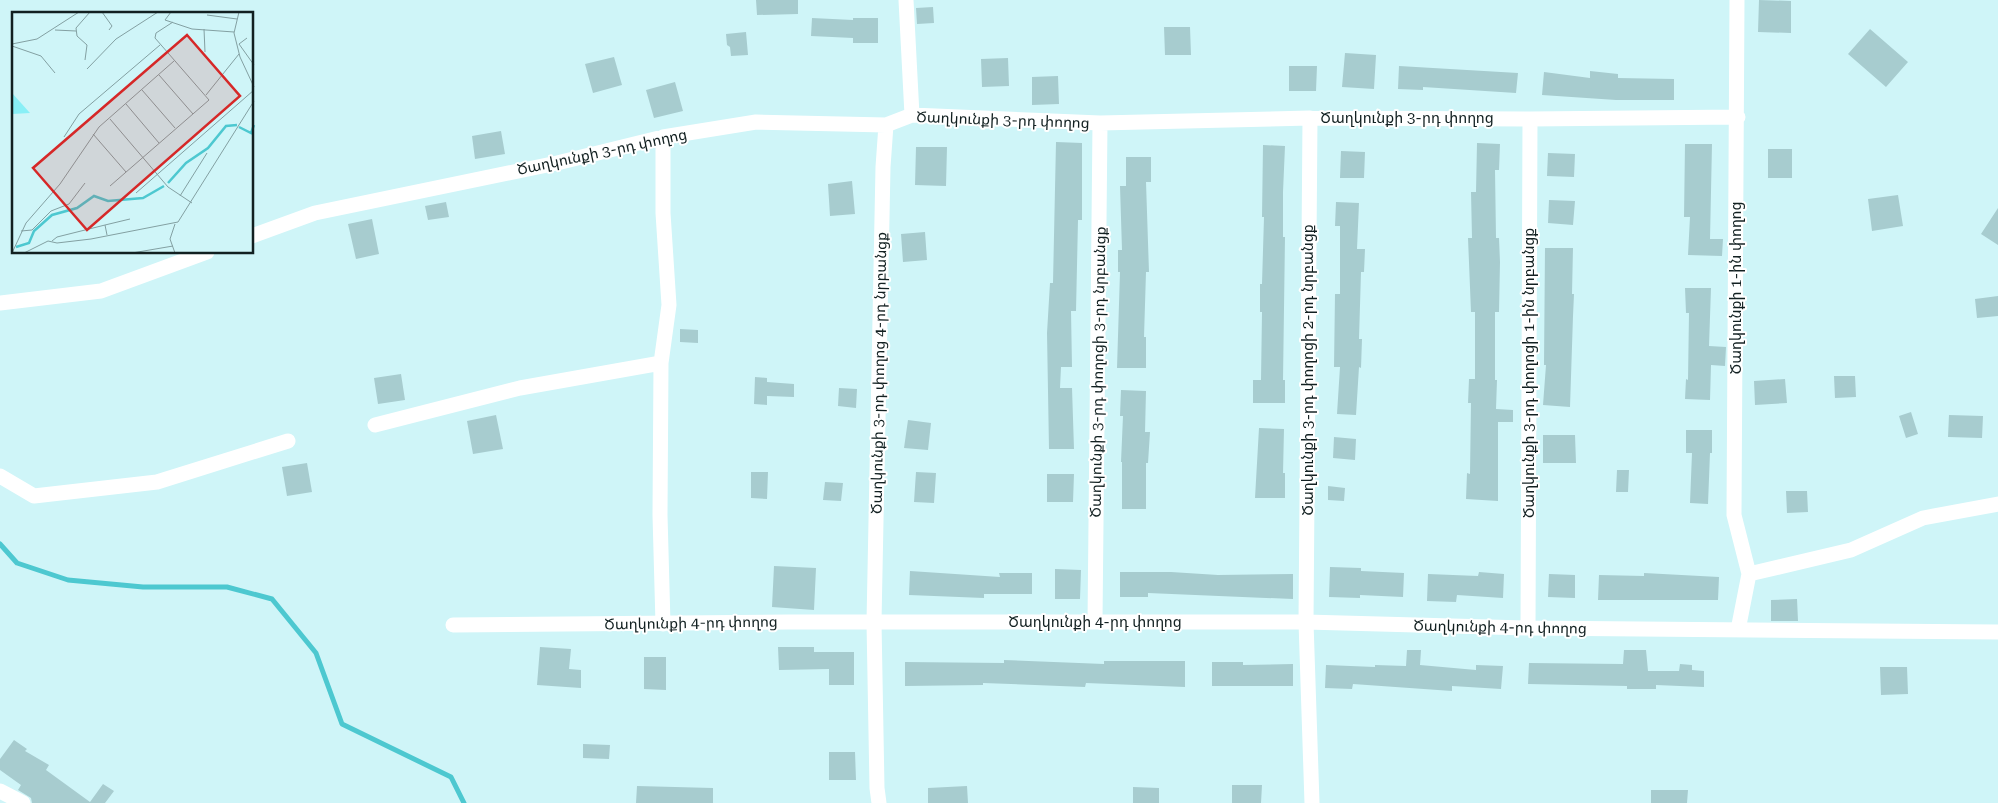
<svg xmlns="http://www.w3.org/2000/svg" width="1998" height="803" font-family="'Roboto Serif','Noto Sans Armenian',serif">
  <rect width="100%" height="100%" fill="#cff5f8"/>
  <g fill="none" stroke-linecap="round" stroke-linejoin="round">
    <path stroke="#4dc8d0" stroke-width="5" d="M0,544L17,563L68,580L143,587H227L272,599L316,653L342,724L451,777L464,803"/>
  </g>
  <path fill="#a7cccf" d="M756,0H798V14L757,15Z
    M1759,0L1791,1V33L1758,32Z
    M933,7L934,23L917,24L916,8Z
    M812,18L853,20V18H878V43H853V38L811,36Z
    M1164,27H1190L1191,55H1165Z
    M1870,29L1908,62L1886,87L1848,54Z
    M746,32L748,55L731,56L730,47L727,45L726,34Z
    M1345,53L1376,55L1374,89L1342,87Z
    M614,57L622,85L593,93L585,64Z
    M1008,58L1009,86L982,87L981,59Z
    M1289,66H1317L1316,91H1289Z
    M1399,66L1518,73L1516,93L1423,87V90L1398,89Z
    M1590,71L1618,74V78L1674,79V100H1616L1542,95L1544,72L1590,78Z
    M1058,76L1059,104L1032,105V77Z
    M675,82L683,111L654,118L646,90Z
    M501,131L505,154L475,159L472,136Z
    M1056,142L1082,143V220H1078L1076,311H1071L1072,367H1061L1060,388H1072L1074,449H1049L1047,333L1050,283H1053Z
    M1477,143L1500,144L1499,170H1495L1496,238H1499L1500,262L1499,312H1495V380H1497L1496,409L1513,410V422H1498V501L1466,499L1467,473L1470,474L1471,403H1468L1469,379H1475V312H1471L1468,238H1472L1471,192H1476Z
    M1685,144H1712L1710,239H1723L1722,256L1688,255L1690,217H1684Z
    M1263,145L1285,146L1283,192V237H1285L1283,380H1285V403H1253V380H1261L1262,312H1260V284H1262L1264,217H1262Z
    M916,147H947L946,186L915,185Z
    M1768,149H1792V178H1768Z
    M1341,151L1365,152L1364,178H1340Z
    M1548,153L1575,154L1574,177L1547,176Z
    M1126,157H1151V182H1146L1149,272H1146L1144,337H1146V368H1117L1120,272H1118V250H1122L1120,186H1126Z
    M852,181L855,214L830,216L828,184Z
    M1898,195L1903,226L1872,231L1868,199Z
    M1549,200L1575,201L1573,225L1548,223Z
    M446,202L449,217L428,220L425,206Z
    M1336,202L1359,203L1357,249H1365L1364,272H1361L1359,339H1362L1361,368L1359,367L1356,415L1337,414L1340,367H1334L1335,294H1340V226H1335Z
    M1998,208V245L1981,234Z
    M372,219L379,254L356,259L348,224Z
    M925,232L927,260L903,262L901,234Z
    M1545,248H1573L1572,294H1574L1573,316L1570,407L1543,405L1546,365H1544Z
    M1685,288H1711L1709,346L1726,347L1725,366L1711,365L1710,400L1685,399L1686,379L1688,380L1689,313H1686Z
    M1998,296V316L1977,318L1975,299Z
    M680,329L698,330V343L680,342Z
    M401,374L405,400L378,404L374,378Z
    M1834,376H1855L1856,397L1835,398Z
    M755,377L767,378V382L794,384V397L767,396V405L754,404Z
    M1785,379L1787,403L1755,405L1754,381Z
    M839,388L857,389L856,408L838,406Z
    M1121,390L1146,391L1145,432H1150L1148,463H1146V509H1122V462H1121L1123,416H1120Z
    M1911,412L1918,434L1906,438L1899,416Z
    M496,415L503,449L473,454L467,421Z
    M1949,415L1983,416L1982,438L1948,437Z
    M908,420L931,423L928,450L904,448Z
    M1259,428L1284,429L1283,473H1285V498H1255Z
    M1686,430H1712V453H1710L1708,504L1690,503L1692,453H1686Z
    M1543,435H1575L1576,463H1543Z
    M1334,437L1356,439L1355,460L1333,458Z
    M307,463L312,492L287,496L282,467Z
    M1617,470H1629L1628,492H1616Z
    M751,472H768L767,499L751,498Z
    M916,472L936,473L934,503L914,502Z
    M1047,474H1074L1073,502H1047Z
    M825,482L843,483L841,501L823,500Z
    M1328,486L1345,488L1344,501L1328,500Z
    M1786,491H1807L1808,512L1787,513Z
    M774,566L816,568L814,610L772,607Z
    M1330,567L1361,568V571L1404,573L1403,597L1360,595V598L1329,597Z
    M1055,569L1081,570L1080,599H1055Z
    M910,571L1000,577L999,573H1032V594H984V598L909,595Z
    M1120,572H1171L1218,575L1293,574V599L1148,593V597H1120Z
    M1479,572L1504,574L1503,598L1457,595L1456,602L1427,601L1428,574L1478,576Z
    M1644,573L1719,577L1718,600H1598L1599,575L1644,576Z
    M1549,574L1575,575V598L1548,597Z
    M1797,599L1798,621H1771V600Z
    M540,647L571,649L569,669L581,670V688L537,685Z
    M778,647H814V652H854V685H829V669L779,670Z
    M1407,650H1421L1420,665L1476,670V665L1503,666L1501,689L1452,686V691L1353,684L1352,689L1325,688L1326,665L1375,667V665L1406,666Z
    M1624,650H1646L1648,671H1679L1680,664L1692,665V670L1704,671V687L1656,685V689H1627V686L1528,684L1529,663L1623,664Z
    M644,657H666V690L644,689Z
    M1004,660L1104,664V661H1185V687L1086,683L1085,687L983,683V685L905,686V662L1004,663Z
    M1212,662H1243V665L1293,664V686H1212Z
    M1880,667H1907L1908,694L1881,695Z
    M14,740L27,749L25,751L49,765L46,770L90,802L103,784L114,791L105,803H32L31,798L18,790L21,785L0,770V759Z
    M583,744L610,745L609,759L583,758Z
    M829,752H855L856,780H829Z
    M1232,785H1262L1261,803H1232Z
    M637,786L713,788V803H636Z
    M967,786L968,803H928V788Z
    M1133,787L1159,788V803H1133Z
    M1651,790H1688L1687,803H1651Z"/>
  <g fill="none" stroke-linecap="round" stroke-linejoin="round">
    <path stroke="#fff" stroke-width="15" d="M906,0L912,115
      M1737,0L1734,515L1749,574L1738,630
      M1310,118L1306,622L1312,803
      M252,236L315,213L557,163L663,137L756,122L886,125L912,115L1100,123L1310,118L1530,119L1738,117
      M0,303L101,291L207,252
      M375,425L520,388L661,363
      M0,476L34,496L157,482L288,441
      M1749,574L1851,550L1923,518L1998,504
      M1095,622L1100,123
      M663,624L660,515L661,363L669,305L663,213V137
      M453,625L788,622H1306L1528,628L1998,632
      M1528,628L1530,119
      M0,791L23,803
      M879,803L877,788L874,622L883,167L886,125"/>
  </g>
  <g text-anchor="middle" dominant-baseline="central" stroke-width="4" stroke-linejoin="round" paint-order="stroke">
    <g font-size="15" fill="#122021" stroke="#fff">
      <text x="1407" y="118">Ծաղկունքի 3-րդ փողոց</text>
      <text transform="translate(1003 120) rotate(2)">Ծաղկունքի 3-րդ փողոց</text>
      <text transform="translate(602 152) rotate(-12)">Ծաղկունքի 3-րդ փողոց</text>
      <text transform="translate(1736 288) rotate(-90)">Ծաղկունքի 1-ին փողոց</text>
      <text transform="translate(1308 370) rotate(-90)">Ծաղկունքի 3-րդ փողոցի 2-րդ նրբանցք</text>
      <text transform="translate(1098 372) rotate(-89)">Ծաղկունքի 3-րդ փողոցի 3-րդ նրբանցք</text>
      <text transform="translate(879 373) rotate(-89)">Ծաղկունքի 3-րդ փողոց 4-րդ նրբանցք</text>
      <text transform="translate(1529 373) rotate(-90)">Ծաղկունքի 3-րդ փողոցի 1-ին նրբանցք</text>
      <text x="1095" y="622">Ծաղկունքի 4-րդ փողոց</text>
      <text transform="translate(691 623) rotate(-1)">Ծաղկունքի 4-րդ փողոց</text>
      <text transform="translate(1500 627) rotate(1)">Ծաղկունքի 4-րդ փողոց</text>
    </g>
  </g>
  <g transform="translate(12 12)">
    <rect width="241" height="241" fill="#cff5f8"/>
    <path d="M0,81L18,101L0,102Z" fill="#89eff6"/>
    <path fill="none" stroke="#4dc8d0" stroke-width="2.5" d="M227,115L239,121L242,113M156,171L174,151L196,136L214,114L225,113M4,235L17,231L22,219L40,203L65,196L82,184L96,189L131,186L152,174"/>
    <path fill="none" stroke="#83a0a2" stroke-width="1" d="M90,0L100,14L97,18M159,0L153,8L180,17L222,20M227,0L222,21L228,45L242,75M195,3L225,7M192,17L193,40M43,18L64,19M235,26L227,32L242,53M0,32L25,27L67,0M0,34L29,44L43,61M73,48L75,33L65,24L64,16L78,0M75,57L104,27L146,0M147,63L181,102M130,78L163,116M194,83L227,42M114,92L147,131M98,107L156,175L180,191M81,122L114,160M52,125L67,102L148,33M98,174L197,88L143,26L144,21L161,10M124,181L242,78M168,184L195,141M163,212L158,227L163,241M93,213L118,207M9,219L20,218L39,199L57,192L73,171M40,229L45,225L93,213L95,223M0,241L14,211L48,172L87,115L162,49M12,241L36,229L45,231L79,227L166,210L242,89M120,241L161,234"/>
    <path fill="#d62828" fill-opacity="0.15" stroke="#d62828" stroke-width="2.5" d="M175,23L228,84L75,218L21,156Z"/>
    <rect width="241" height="241" fill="none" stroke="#122021" stroke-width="2.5"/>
  </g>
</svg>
